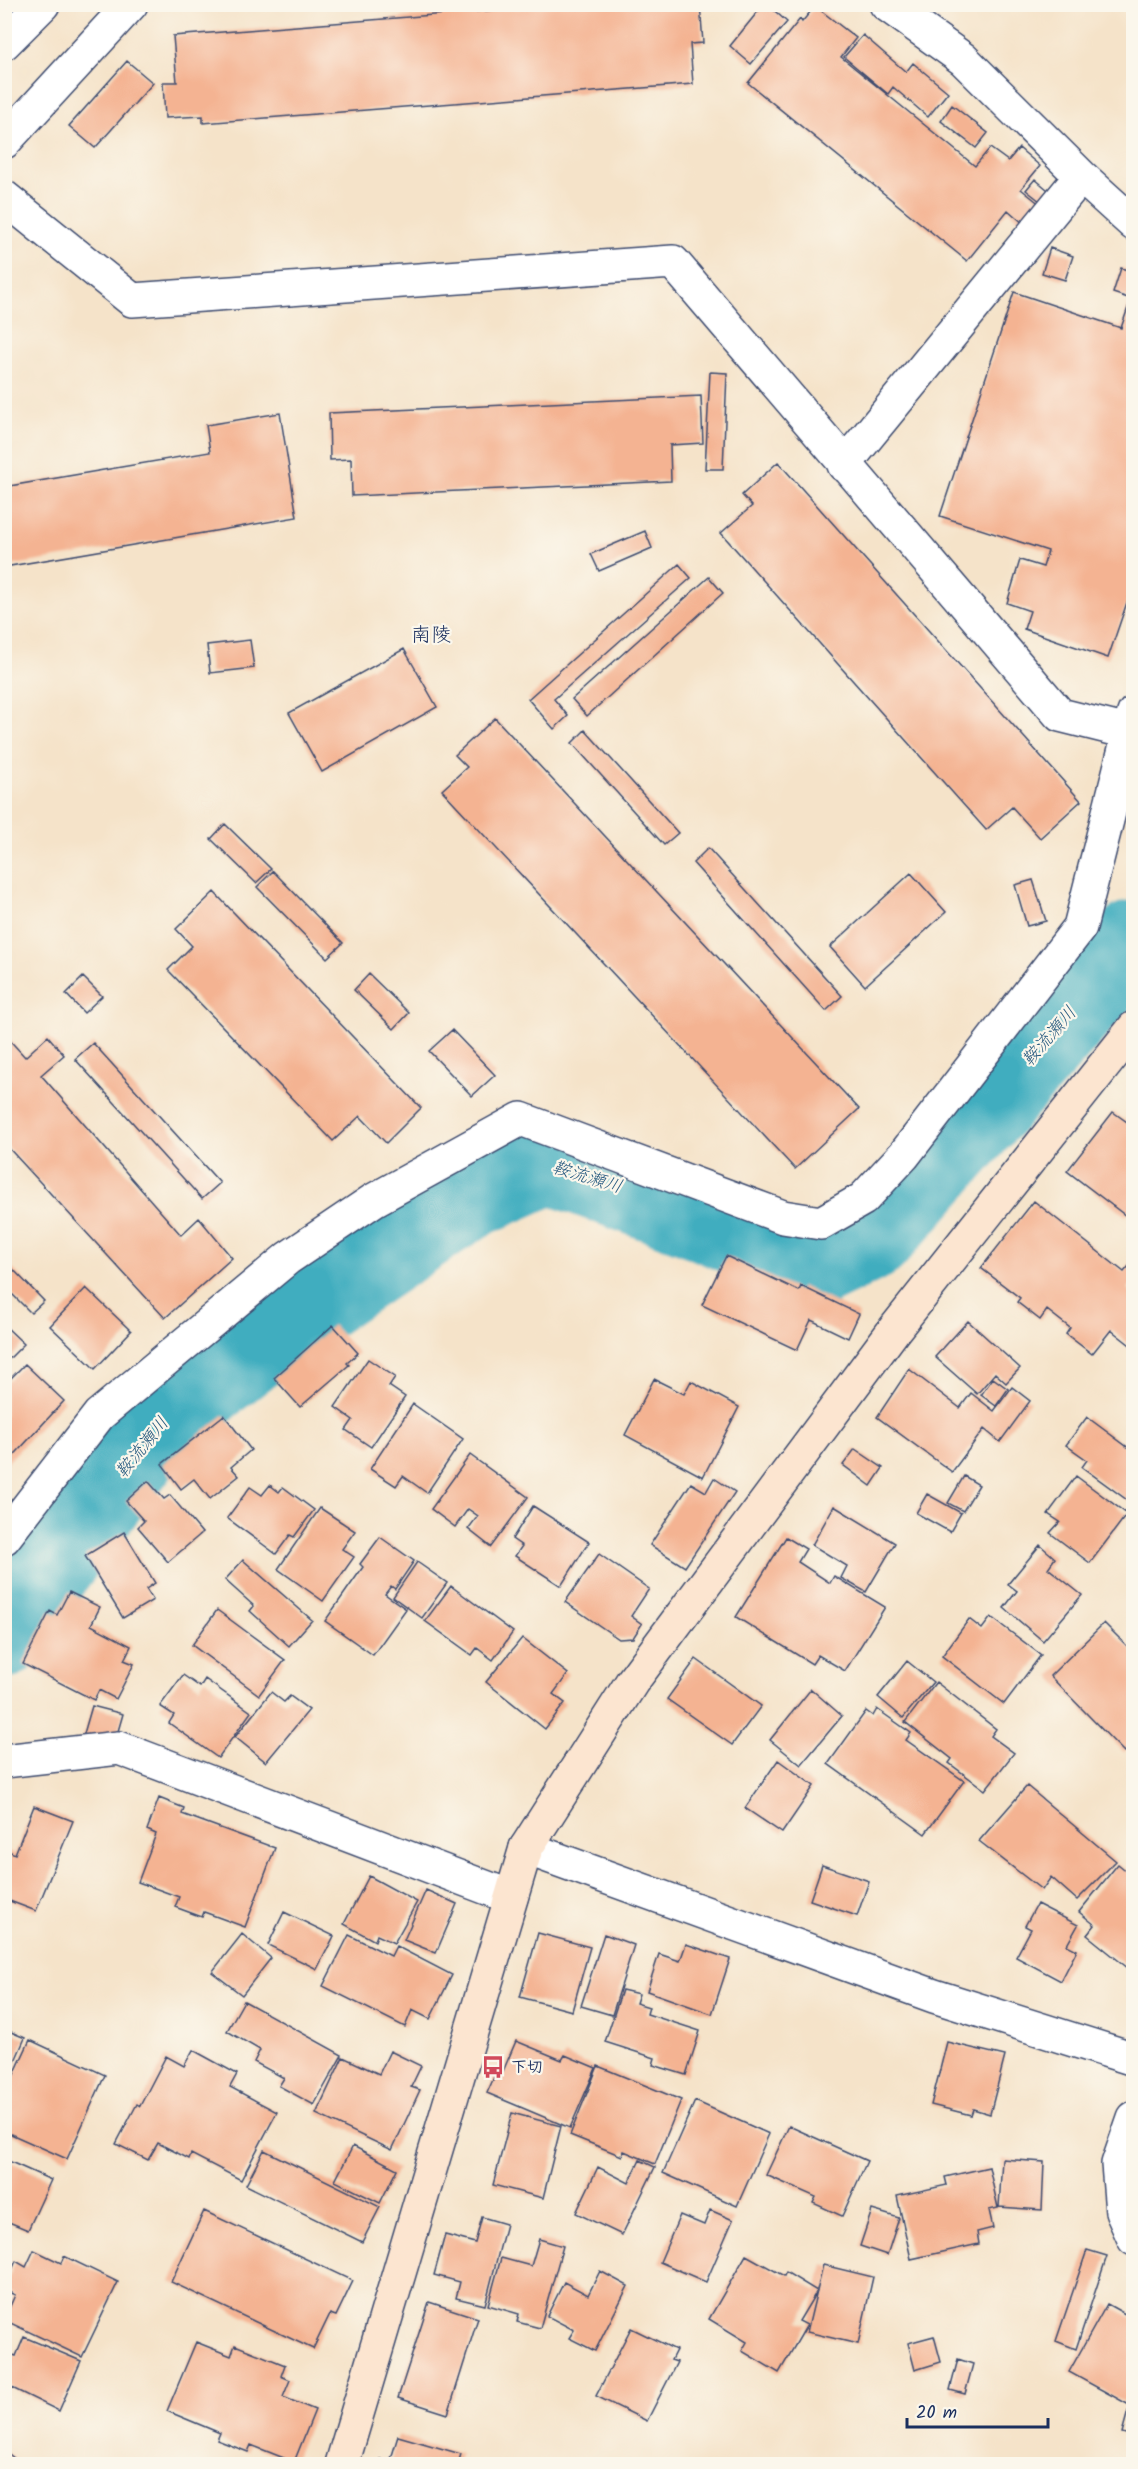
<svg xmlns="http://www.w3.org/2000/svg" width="1138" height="2469" font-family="Kalam,'Klee One',sans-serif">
  <rect width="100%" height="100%" fill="#fbf7ec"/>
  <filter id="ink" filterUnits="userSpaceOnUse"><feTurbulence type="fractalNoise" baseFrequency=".0167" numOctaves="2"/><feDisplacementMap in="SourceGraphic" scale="12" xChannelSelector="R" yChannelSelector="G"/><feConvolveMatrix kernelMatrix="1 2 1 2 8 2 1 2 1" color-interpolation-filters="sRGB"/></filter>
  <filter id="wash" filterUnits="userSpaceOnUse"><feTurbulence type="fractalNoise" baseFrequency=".008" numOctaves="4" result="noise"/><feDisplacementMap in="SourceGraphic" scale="24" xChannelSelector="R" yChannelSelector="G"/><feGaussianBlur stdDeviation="1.35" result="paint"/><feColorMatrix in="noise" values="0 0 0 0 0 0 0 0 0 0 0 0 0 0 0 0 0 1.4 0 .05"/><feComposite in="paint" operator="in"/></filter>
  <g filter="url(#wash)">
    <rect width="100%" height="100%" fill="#f5e3c9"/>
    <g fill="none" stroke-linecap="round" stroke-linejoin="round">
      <path stroke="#40adbf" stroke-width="84" d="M4,1637L15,1614L160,1422L299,1313L467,1199L550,1162L692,1214L781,1253L820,1264L872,1239L1134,942"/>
    </g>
    <g id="blocks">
      <path fill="#f4b392" d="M571,4H700L703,43L690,44L693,84L203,123V116L165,118L163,82H177L173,36Z
        M764,4H767L787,22L751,64L730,46Z
        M815,6L856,38L841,57L975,166L990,148L1008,161L1019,148L1040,166L1021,189L1041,205L1025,225L1008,210L967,261L748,83L800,19L802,22Z
        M863,35L906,72L913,63L948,92L928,117L893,87L888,94L844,57Z
        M127,61L153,83L95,148L69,126Z
        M952,105L988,133L976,148L941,121Z
        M1035,179L1054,195L1045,205L1026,190Z
        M1050,248L1073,256L1065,280L1042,273Z
        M1121,268L1134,272V582L1108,658L1024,629L1030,611L1007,603L1020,560L1043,567L1048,551L940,516L1014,292L1121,328L1131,299L1113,293Z
        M710,372L727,373L723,469H705Z
        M701,396L703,443L670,445L671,481L352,496L351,459L330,460L329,413Z
        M280,413L297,517L4,567V487L210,452L206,425Z
        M778,462L1081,801L1040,838L1012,807L986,830L721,533L752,506L742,495Z
        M645,531L652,548L599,571L591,554Z
        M679,564L691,578L554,699L568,716L554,729L528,699Z
        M709,577L723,593L587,716L572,699Z
        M250,640L254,668L210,673L207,645Z
        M404,649L437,707L322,772L289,713Z
        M495,718L859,1109L795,1169L442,790L467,767L455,755Z
        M585,730L678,833L664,845L572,743Z
        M225,824L271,869L256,883L211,839Z
        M708,848L842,996L826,1011L693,863Z
        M273,871L343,943L327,958L257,887Z
        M911,873L946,912L865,986L830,947Z
        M1033,880L1046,921L1027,926L1015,885Z
        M214,892L421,1108L386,1143L360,1116L333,1141L168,970L192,946L176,929Z
        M369,974L409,1013L394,1029L354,990Z
        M83,977L102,996L84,1013L66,994Z
        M452,1030L495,1075L472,1096L429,1051Z
        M4,1034L25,1057L48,1036L64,1055L41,1075L181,1235L199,1218L232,1258L165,1318L4,1143Z
        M93,1043L220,1183L202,1199L75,1059Z
        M1113,1112L1134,1127V1206L1126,1216L1067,1171Z
        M1034,1201L1124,1272L1134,1260V1282L1128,1289L1134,1293V1348L1111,1330L1092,1354L1066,1334L1070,1328L1047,1310L1040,1320L1017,1302L1020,1298L981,1268Z
        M726,1256L799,1291L801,1286L859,1314L848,1338L811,1320L797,1350L702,1305Z
        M4,1260L44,1301L31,1313L4,1286Z
        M86,1288L131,1331L95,1369L50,1326Z
        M968,1321L1020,1368L1006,1383L995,1373L977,1394L935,1357Z
        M4,1325L24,1344L9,1359L4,1354Z
        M333,1325L358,1353L347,1363L349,1365L300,1407L274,1378Z
        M368,1359L395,1377L389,1386L405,1397L371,1447L346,1430L353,1420L335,1407Z
        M25,1364L64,1401L5,1465V1382L6,1383Z
        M909,1369L960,1408L971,1393L994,1411L1012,1387L1030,1401L1000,1442L984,1429L952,1472L877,1417Z
        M993,1378L1008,1389L996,1406L981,1395Z
        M654,1379L684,1394L691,1381L739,1407L703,1477L625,1435Z
        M413,1404L463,1439L427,1493L403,1476L396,1486L370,1469Z
        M224,1415L251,1450L231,1467L239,1476L210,1499L194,1479L181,1489L162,1464Z
        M1087,1417L1134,1452V1505L1082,1467L1087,1460L1066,1445Z
        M855,1449L883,1468L871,1486L843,1465Z
        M470,1455L528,1497L491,1547L468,1529L478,1516L468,1509L455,1527L431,1509Z
        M964,1476L979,1485L963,1511L948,1503Z
        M1076,1476L1127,1514L1090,1563L1050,1533L1060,1522L1048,1514Z
        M714,1478L735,1492L685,1567L650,1545L691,1483L706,1492Z
        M148,1481L164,1499L170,1495L202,1533L168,1562L138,1527L144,1521L126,1501Z
        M270,1485L279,1492L283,1487L314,1510L294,1537L290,1535L276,1554L227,1518L250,1487L262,1495Z
        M927,1494L961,1513L950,1532L916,1513Z
        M533,1506L589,1542L561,1586L515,1556L522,1546L512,1539Z
        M834,1506L895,1543L866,1592L841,1578L847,1566L812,1545Z
        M320,1508L355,1531L342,1549L354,1557L323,1601L278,1569Z
        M124,1532L155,1583L146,1589L153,1600L123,1618L85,1556Z
        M380,1537L414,1561L395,1589L391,1586L385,1594L406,1609L373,1655L325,1621L363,1567L360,1564Z
        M786,1537L806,1549L798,1562L830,1583L834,1576L885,1607L845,1671L818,1655L812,1664L736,1617Z
        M1040,1545L1055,1558L1048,1568L1082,1595L1043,1641L1004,1608L1017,1591L1008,1584Z
        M599,1554L649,1589L631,1616L642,1624L633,1638L619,1639L565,1602Z
        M243,1560L312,1620L289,1646L250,1611L254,1606L225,1580Z
        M417,1562L447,1583L422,1618L393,1597Z
        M451,1586L513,1632L493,1660L477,1648L472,1655L425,1621Z
        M69,1592L100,1607L91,1625L131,1646L124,1660L134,1664L116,1699L99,1690L94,1700L23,1664L50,1611L57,1615Z
        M217,1610L285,1660L259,1695L192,1645Z
        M991,1617L1041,1655L1004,1704L942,1656L969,1619L982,1629Z
        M1104,1623L1134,1653V1743L1124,1752L1050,1676Z
        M522,1638L568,1674L553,1694L565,1703L545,1729L486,1682Z
        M696,1659L761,1706L732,1745L667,1699Z
        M907,1661L933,1682L903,1718L878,1697Z
        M183,1675L200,1687L205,1679L251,1712L218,1758L169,1723L174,1715L160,1706Z
        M936,1682L996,1729L991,1736L1014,1753L985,1790L949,1763L952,1759L905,1722Z
        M811,1689L842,1716L801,1765L770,1740Z
        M271,1692L284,1702L290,1696L309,1710L266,1762L235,1737Z
        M92,1706L123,1714L114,1745L83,1737Z
        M877,1709L911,1733L906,1740L964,1781L925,1834L828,1764L866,1711L873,1716Z
        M778,1760L814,1786L782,1833L745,1808Z
        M1027,1786L1116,1861L1077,1900L1051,1877L1042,1890L979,1841Z
        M159,1798L184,1808L182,1814L275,1848L245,1927L204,1912L202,1917L175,1907L179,1897L138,1882L156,1834L147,1830Z
        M34,1806L73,1821L36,1911L7,1900L4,1906V1849L15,1854Z
        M1118,1864L1134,1877V1973L1087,1935L1095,1925L1079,1912Z
        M822,1865L869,1881L857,1916L810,1900Z
        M369,1876L417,1902L394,1943L377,1935L375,1941L344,1924Z
        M426,1890L457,1904L436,1953L404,1940Z
        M1037,1904L1078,1925L1067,1945L1077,1950L1061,1981L1016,1957L1031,1929L1025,1926Z
        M284,1912L334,1936L317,1969L268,1945Z
        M538,1933L590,1947L572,2011L520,1997Z
        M242,1934L271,1958L242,1995L212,1972Z
        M604,1934L634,1945L612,2015L581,2006Z
        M349,1935L391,1956L396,1946L452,1975L430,2019L412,2010L405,2027L323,1986Z
        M686,1944L730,1959L712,2014L647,1991L659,1954L680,1961Z
        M622,1990L639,1994L636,2003L649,2007L647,2014L700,2031L686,2075L653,2065L655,2058L605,2042Z
        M244,2001L342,2055L314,2105L279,2086L284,2078L254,2062L260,2050L227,2031Z
        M4,2029L25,2038L4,2086Z
        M30,2040L105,2075L67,2159L4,2131V2096Z
        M516,2041L562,2060L565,2055L596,2068L570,2128L487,2093L496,2073L501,2076Z
        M947,2042L1005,2056L990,2114L973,2109L971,2115L931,2105Z
        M193,2050L237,2074L230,2087L277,2112L241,2180L191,2154L189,2159L158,2143L148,2160L116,2144L137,2104L140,2106L166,2056L184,2066Z
        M390,2051L421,2066L411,2087L420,2090L392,2150L316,2114L343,2057L379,2074Z
        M598,2066L681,2100L655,2164L624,2151L622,2156L570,2135Z
        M695,2101L769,2134L737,2206L663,2173Z
        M512,2113L561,2126L543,2198L493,2185Z
        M789,2126L867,2161L842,2216L813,2203L816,2197L766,2175Z
        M353,2146L397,2169L380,2203L335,2181Z
        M264,2150L380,2207L362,2242L246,2185Z
        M4,2159L51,2180L28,2230L4,2220Z
        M1002,2159L1044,2162L1042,2210L999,2207Z
        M640,2160L655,2167L622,2235L576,2213L598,2167L629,2183Z
        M989,2167L998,2208L989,2210L993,2228L977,2232L979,2244L911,2259L897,2196L947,2185L945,2177Z
        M710,2210L733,2220L706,2282L660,2262L680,2215L704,2225Z
        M872,2210L899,2218L887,2255L860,2246Z
        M204,2211L353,2281L336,2316L330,2314L313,2349L171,2282Z
        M482,2217L506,2224L485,2305L456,2298L460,2282L434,2275L445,2235L475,2243Z
        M539,2239L563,2246L540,2328L517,2322L519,2314L488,2305L501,2258L531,2266Z
        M34,2250L61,2263L64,2256L118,2282L82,2357L4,2320L15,2295L4,2290V2287L16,2261L26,2267Z
        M1087,2250L1107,2256L1076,2349L1056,2341Z
        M746,2255L784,2276L786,2272L817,2291L799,2321L807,2325L779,2373L742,2351L747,2342L709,2319Z
        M823,2265L873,2277L858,2344L807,2332Z
        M600,2271L628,2286L595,2351L569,2338L574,2330L547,2316L564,2282L588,2295Z
        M429,2302L478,2318L448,2414L398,2398Z
        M1107,2304L1134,2319V2402L1131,2406L1069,2372Z
        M631,2328L676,2350L671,2360L677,2362L647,2421L596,2396Z
        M934,2336L941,2362L915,2370L908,2343Z
        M24,2337L81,2361L59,2411L4,2384V2352L16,2356Z
        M196,2342L231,2356L235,2345L285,2365L281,2376L290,2380L283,2397L315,2410L294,2462L251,2445L248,2452L217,2440L220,2433L167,2411Z
        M958,2359L973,2364L965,2394L950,2390Z
        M1128,2411L1134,2412V2436L1122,2433Z
        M398,2436L461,2454L458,2464H379L381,2459L390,2462Z
        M4,2450L21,2464H4Z"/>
    </g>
  </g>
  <g filter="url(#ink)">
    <use href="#blocks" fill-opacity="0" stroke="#3c4a6e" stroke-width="1.5"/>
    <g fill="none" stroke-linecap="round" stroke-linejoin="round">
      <g stroke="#3c4a6e" stroke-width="36">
        <path id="street" d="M886,4L963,59L1081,176L1134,224
          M4,43L43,4
          M4,142L131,4
          M4,197L132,300L673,262L1060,715L1128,732
          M844,465L1081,176
          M4,1538L99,1415L288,1258L374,1200L521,1119L783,1217L821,1223L863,1199L904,1155L1080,927L1134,713
          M4,1761L119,1748L511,1897
          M526,1848L934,1996L1134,2059
          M1134,2118L1118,2164L1122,2212L1134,2239"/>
      </g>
      <g stroke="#3c4a6e" stroke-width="36">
        <path id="secondary" d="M342,2464L526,1848L632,1682L894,1330L1134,1028"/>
      </g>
      <use href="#street" stroke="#fff" stroke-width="33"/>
      <use href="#secondary" stroke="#fce5d0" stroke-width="33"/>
    </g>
  </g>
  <defs>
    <g id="bus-bare" transform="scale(1.8)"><path d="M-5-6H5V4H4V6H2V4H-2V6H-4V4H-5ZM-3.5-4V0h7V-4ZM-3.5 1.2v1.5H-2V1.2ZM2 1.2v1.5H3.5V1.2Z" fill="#d1495b" stroke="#fbf7ec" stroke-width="2.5" paint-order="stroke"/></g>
  </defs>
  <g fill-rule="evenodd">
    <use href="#bus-bare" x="493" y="2067"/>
  </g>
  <g text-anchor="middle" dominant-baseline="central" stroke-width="4.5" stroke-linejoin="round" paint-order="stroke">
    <g font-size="16" font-weight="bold" fill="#1b2f5e" stroke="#fbf7ec" text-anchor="start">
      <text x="511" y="2067">下切</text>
    </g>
    <g font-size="18" font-style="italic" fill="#285b80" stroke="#fbf7ec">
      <text transform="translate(1050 1037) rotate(-49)">鞍流瀬川</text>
      <text transform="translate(587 1178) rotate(17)">鞍流瀬川</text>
      <text transform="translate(143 1448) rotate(-51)">鞍流瀬川</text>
    </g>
    <g font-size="20" fill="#1b2f5e" stroke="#fbf7ec">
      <text x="431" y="636">南陵</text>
    </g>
  </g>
  <rect width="1138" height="2469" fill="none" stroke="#fbf7ec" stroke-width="24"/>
  <path d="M907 2418v9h141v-9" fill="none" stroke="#1b2f5e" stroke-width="3"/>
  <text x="916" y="2418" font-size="18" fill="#1b2f5e" stroke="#fbf7ec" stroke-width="4.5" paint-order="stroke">20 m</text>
</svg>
